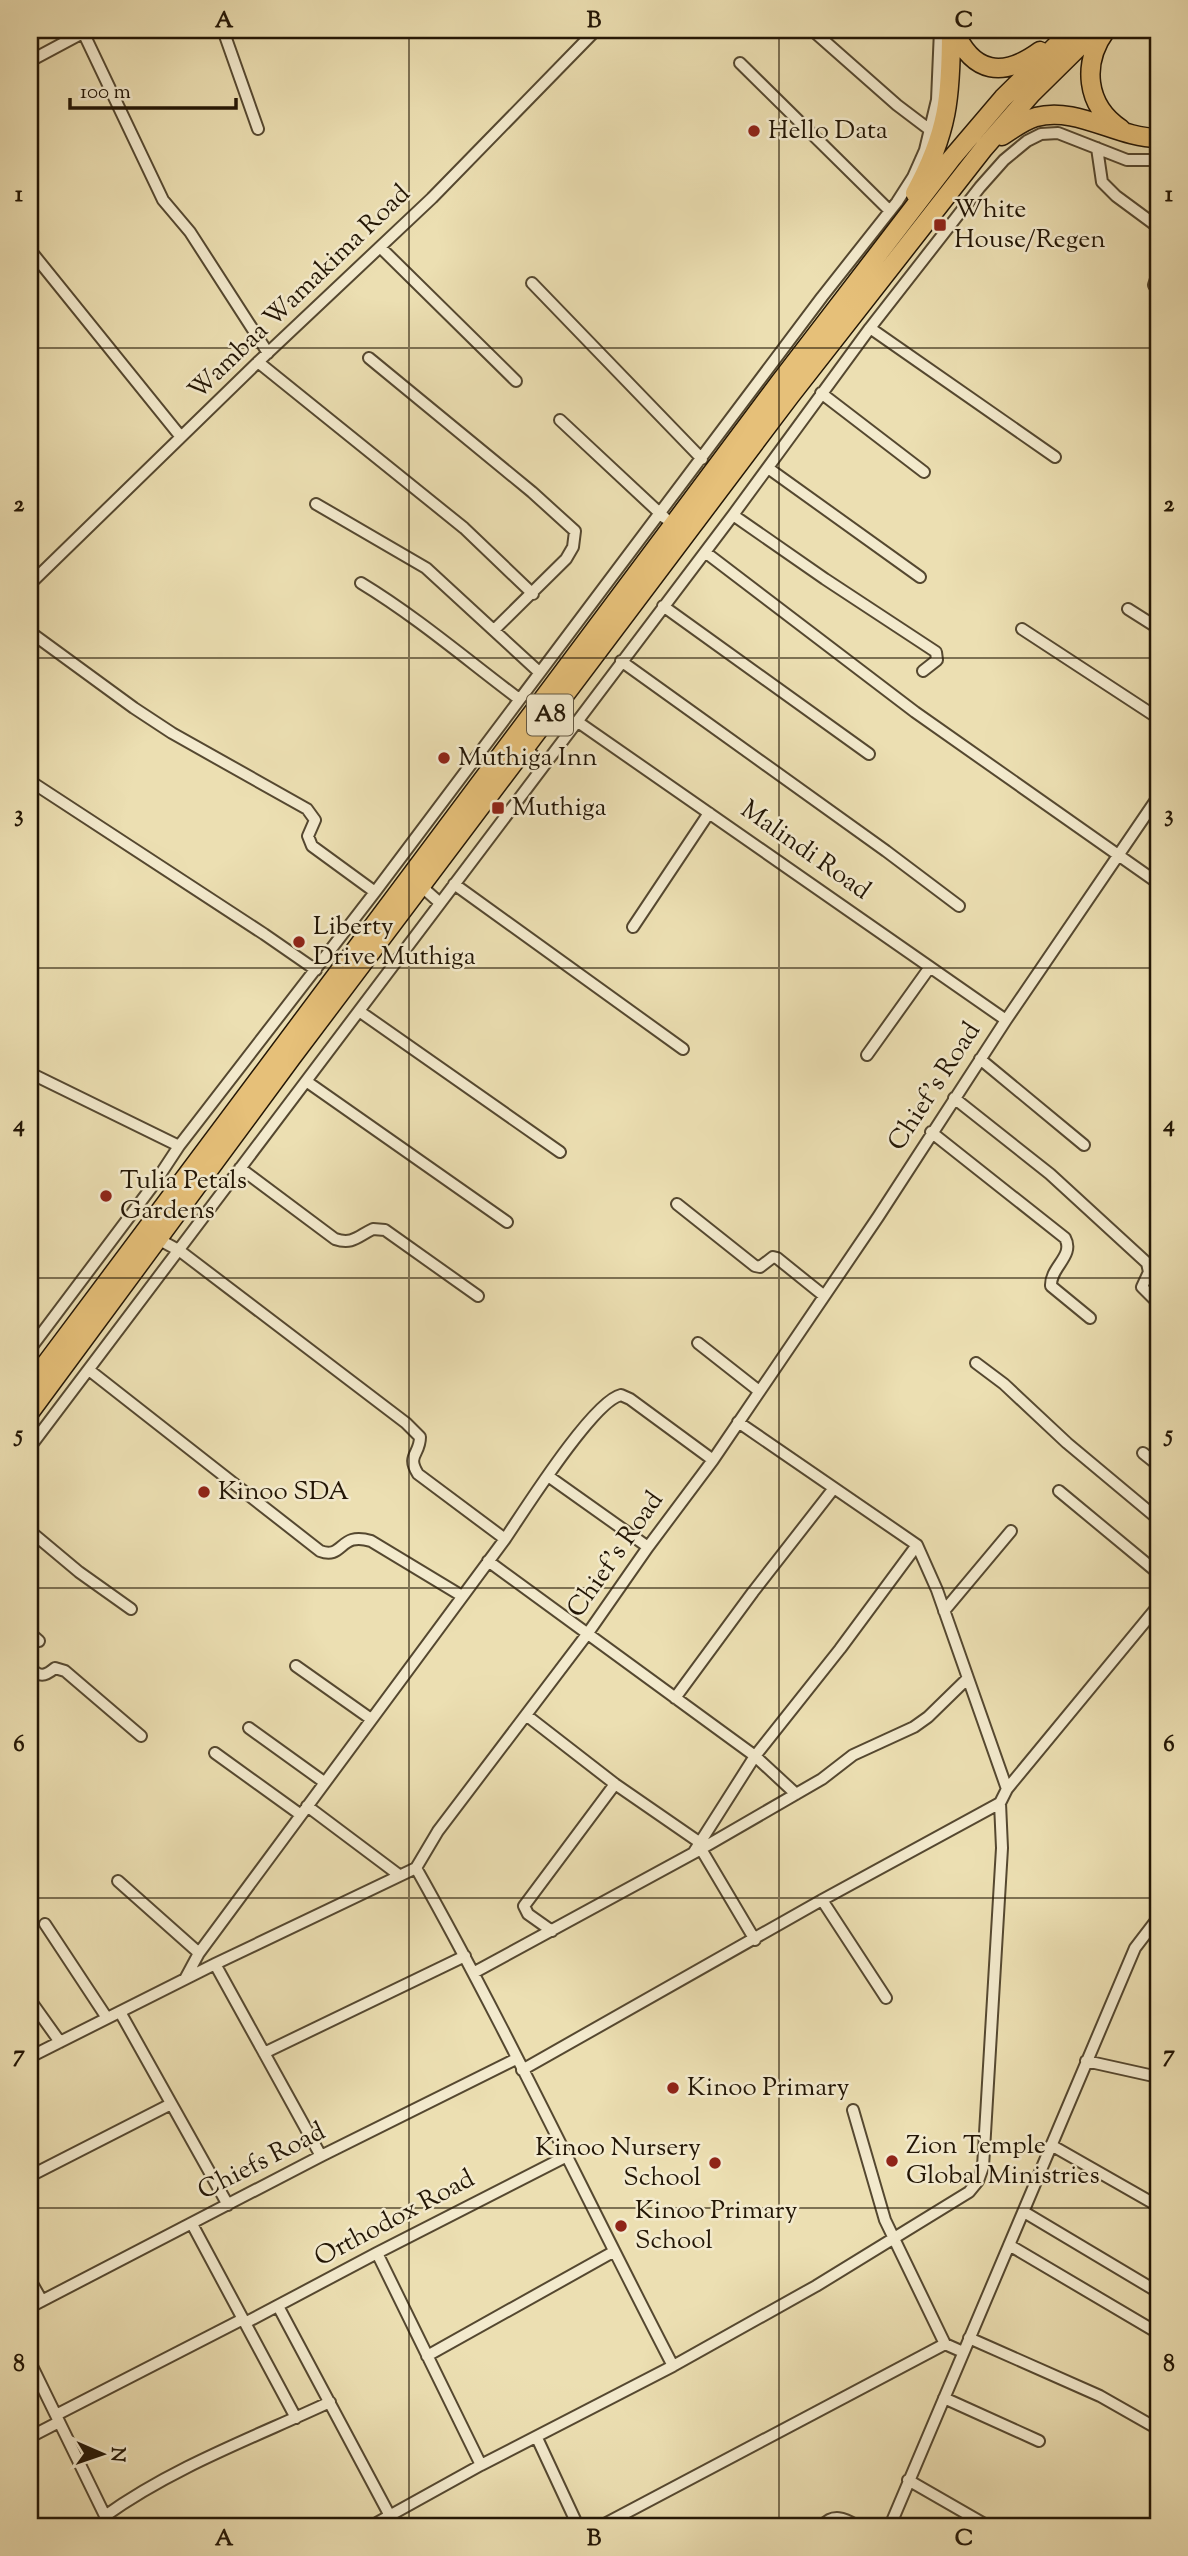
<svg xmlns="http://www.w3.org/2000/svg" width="1188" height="2556" font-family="'Sorts Mill Goudy',serif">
  <rect width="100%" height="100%" fill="#ecdfb2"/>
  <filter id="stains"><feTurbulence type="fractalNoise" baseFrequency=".00286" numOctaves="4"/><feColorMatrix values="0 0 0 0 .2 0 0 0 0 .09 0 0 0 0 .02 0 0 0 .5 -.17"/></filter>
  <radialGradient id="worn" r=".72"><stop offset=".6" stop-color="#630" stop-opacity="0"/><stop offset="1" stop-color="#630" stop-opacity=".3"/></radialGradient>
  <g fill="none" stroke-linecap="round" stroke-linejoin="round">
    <g stroke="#554830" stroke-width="14">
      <path id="minor" d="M223,30L258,129
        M812,30L897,105L930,130
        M83,32L163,200L190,232L268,353
        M30,61L88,30
        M740,63L890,211
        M1097,148L1102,182L1116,196L1158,227
        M380,247L516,381
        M30,250L181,437
        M1158,273L1154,285L1158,291
        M532,283L702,459
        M870,328L1055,457
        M369,358L532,492L575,531L573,547L566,559L494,630
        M258,362L464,528L533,594
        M821,393L924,472
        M560,420L665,518
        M768,468L920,577
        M316,504L426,568L539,672
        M733,515L825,579L936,652L937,660L923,671
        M705,552L915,712L1158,883
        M361,583C417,617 467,660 519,699
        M30,584L258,362L432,198L596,30
        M663,606L869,754
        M1128,609L1158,628
        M1022,629L1158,718
        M30,632L134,708L172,733L307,809L315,820L308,836L312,846L375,892
        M621,661L886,851L959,906
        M578,722L1006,1020
        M525,748L544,765
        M30,781L264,934L316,970
        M454,884L683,1049
        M421,886L440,903
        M633,927L709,813
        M359,1011L560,1152
        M867,1055L930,967
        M980,1059L1084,1145
        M30,1073L179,1146
        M306,1081L507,1222
        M954,1098L1050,1174L1147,1263L1149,1272L1142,1287L1154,1299
        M931,1132L1065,1238C1075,1256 1050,1267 1051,1286L1090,1318
        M240,1168L335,1239C353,1245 358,1236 373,1229L385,1230L478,1296
        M677,1204L755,1266L760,1267L773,1257L777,1258L823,1295
        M158,1239L180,1251L406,1423L420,1437C420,1455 406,1455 418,1474L505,1539
        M698,1343L759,1391
        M30,1349L154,1184L179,1146L375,892L822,297L897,202L913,177L925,150L937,100L940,30
        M976,1363L1004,1384L1067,1443L1158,1519
        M89,1370L320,1551C344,1560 339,1531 371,1541L462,1596
        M738,1422L917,1545L937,1590L1007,1789
        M30,1447L733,515L870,328L980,187L1004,160L1027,141L1041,134L1058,133L1127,160H1158
        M1143,1453L1158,1465
        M548,1476L648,1547
        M1059,1491L1158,1573
        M30,1531L79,1572L131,1609
        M488,1561L755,1756L796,1794
        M944,1611L1011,1531
        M30,1633L39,1641
        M296,1666L371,1719
        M30,1668C40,1677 44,1677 55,1668L65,1671L141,1736
        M675,1698L753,1592L834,1488
        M526,1715L615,1784L699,1842
        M249,1728L324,1782
        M215,1753L301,1815
        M307,1806L399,1875
        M701,1849L755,1940
        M694,1852L755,1756L840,1649L917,1545
        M118,1881L199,1953
        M822,1900L886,1998
        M45,1924L107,2018
        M552,1931L528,1914L524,1906L615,1784
        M215,1964L321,2156
        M475,1972L701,1849L822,1779L853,1755L914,1727L928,1717L968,1678
        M185,1979L199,1953L505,1539C524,1511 593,1401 621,1395L630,1399L713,1460
        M30,2000L60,2042
        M120,2012L228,2205
        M264,2053L465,1956
        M30,2057L215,1964L416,1868
        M1086,2061L1158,2077
        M522,2070L822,1900L1000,1803L1007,1789L1158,1606
        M853,2110L885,2220L945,2344
        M1051,2145L1158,2206
        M30,2176L171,2104
        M1024,2212L1158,2292
        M192,2224L296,2418
        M1009,2245L1158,2333
        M377,2253L481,2465
        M30,2280L42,2301
        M278,2306L390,2516
        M30,2307L321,2156L516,2059
        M245,2323L377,2253L567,2156
        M969,2338L1100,2396L1158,2429
        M427,2356L613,2252
        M30,2362L110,2526
        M673,2366C587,2201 508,2031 416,1868L438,1831L588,1633L648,1547L713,1460L878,1217L1006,1020L1158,797
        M944,2398L1039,2441
        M56,2415L243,2319
        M30,2437L59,2422
        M537,2438L578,2526
        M908,2480L988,2526
        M105,2516C173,2467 255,2437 330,2402
        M371,2526L481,2465L673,2366L816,2286L969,2192L978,2181L983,2167L1002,1848L1000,1803
        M601,2526L945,2344L963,2352
        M822,2526C833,2513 844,2518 858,2526
        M890,2526L1135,1948L1158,1918"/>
    </g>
    <g stroke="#231605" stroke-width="21">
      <path id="trunk" d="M954,30C973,74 1003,78 1040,51
        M1106,30C1082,63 1085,105 1121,129
        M1002,136C1013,129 1023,121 1036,117C1077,106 1117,138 1158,138
        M915,193C948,133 951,96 951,30
        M30,1385L780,382L951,159L1003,98L1072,30
        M30,1412L292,1057L790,396L984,148L1031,94L1096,30"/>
    </g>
    <use href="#minor" stroke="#f3eacd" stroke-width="10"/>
    <use href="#trunk" stroke="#e6c079" stroke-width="18"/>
  </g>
  <path fill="none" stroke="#231605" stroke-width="2" stroke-opacity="0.55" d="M409,30V2526M779,30V2526M30,348H1158M30,658H1158M30,968H1158M30,1278H1158M30,1588H1158M30,1898H1158M30,2208H1158"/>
  <g fill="#8f2418" stroke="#f3eacd" stroke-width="2.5">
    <circle cx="754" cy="131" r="7"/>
    <rect x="933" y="218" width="14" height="14" rx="3.5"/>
    <circle cx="444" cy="758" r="7"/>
    <rect x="491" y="801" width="14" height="14" rx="3.5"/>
    <circle cx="299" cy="942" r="7"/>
    <circle cx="106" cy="1196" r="7"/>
    <circle cx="204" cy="1492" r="7"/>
    <circle cx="673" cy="2088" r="7"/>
    <circle cx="892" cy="2161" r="7"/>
    <circle cx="715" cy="2163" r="7"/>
    <circle cx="621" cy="2226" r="7"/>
  </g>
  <g text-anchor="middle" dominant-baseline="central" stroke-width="5" stroke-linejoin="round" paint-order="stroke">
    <rect fill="#f3eacd" stroke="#615641" stroke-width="2" x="527" y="694.5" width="46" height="41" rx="5"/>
    <g font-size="24" font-weight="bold" fill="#231605">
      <text x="550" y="715">A8</text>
    </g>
    <g font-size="26" fill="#231605" stroke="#f3eacd" text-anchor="start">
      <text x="768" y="131">Hello Data</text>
      <text x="954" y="210">White<tspan x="954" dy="30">House/Regen</tspan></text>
      <text x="458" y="758">Muthiga Inn</text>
      <text x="512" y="808">Muthiga</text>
      <text x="313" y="927">Liberty<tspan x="313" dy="30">Drive Muthiga</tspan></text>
      <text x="120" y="1181">Tulia Petals<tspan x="120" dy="30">Gardens</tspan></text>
      <text x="218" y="1492">Kinoo SDA</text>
      <text x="687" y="2088">Kinoo Primary</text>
      <text x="906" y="2146">Zion Temple<tspan x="906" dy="30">Global Ministries</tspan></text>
      <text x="701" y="2148" text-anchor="end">Kinoo Nursery<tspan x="701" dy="30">School</tspan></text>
      <text x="635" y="2211">Kinoo Primary<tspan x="635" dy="30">School</tspan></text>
    </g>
    <g font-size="26" fill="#231605" stroke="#f3eacd">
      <text transform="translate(300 293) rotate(-44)">Wambaa Wamakima Road</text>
      <text transform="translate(805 851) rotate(35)">Malindi Road</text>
      <text transform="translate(935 1087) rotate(-57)">Chief's Road</text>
      <text transform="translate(616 1555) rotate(-55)">Chief's Road</text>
      <text transform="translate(262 2162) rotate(-27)">Chiefs Road</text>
      <text transform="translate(395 2219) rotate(-28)">Orthodox Road</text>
    </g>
  </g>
  <rect width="1188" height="2556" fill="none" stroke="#ecdfb2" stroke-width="77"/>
  <g transform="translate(102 2454) rotate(92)" stroke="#f3eacd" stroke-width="5" paint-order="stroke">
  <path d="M0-5L12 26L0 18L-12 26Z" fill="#231605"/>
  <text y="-10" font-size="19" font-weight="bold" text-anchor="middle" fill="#231605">N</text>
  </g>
  <path d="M70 98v10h166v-10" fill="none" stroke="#231605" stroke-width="3.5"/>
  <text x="80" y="98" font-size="21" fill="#231605" stroke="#f3eacd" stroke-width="5" paint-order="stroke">100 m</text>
  <rect x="38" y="38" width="1112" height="2480" fill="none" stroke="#231605" stroke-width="2.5"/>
  <g font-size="23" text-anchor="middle" font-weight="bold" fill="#231605">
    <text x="224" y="27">A</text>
    <text x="594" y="27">B</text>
    <text x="964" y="27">C</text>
    <text x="19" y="201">1</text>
    <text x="1169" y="201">1</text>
    <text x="19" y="511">2</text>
    <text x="1169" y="511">2</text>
    <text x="19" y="821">3</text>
    <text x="1169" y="821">3</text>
    <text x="19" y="1131">4</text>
    <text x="1169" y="1131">4</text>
    <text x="19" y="1441">5</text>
    <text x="1169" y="1441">5</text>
    <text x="19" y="1751">6</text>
    <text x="1169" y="1751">6</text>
    <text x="19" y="2061">7</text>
    <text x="1169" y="2061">7</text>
    <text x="19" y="2371">8</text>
    <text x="1169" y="2371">8</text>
    <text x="224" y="2545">A</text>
    <text x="594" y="2545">B</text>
    <text x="964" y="2545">C</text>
  </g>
  <rect width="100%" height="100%" filter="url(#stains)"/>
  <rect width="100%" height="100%" fill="url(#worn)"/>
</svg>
